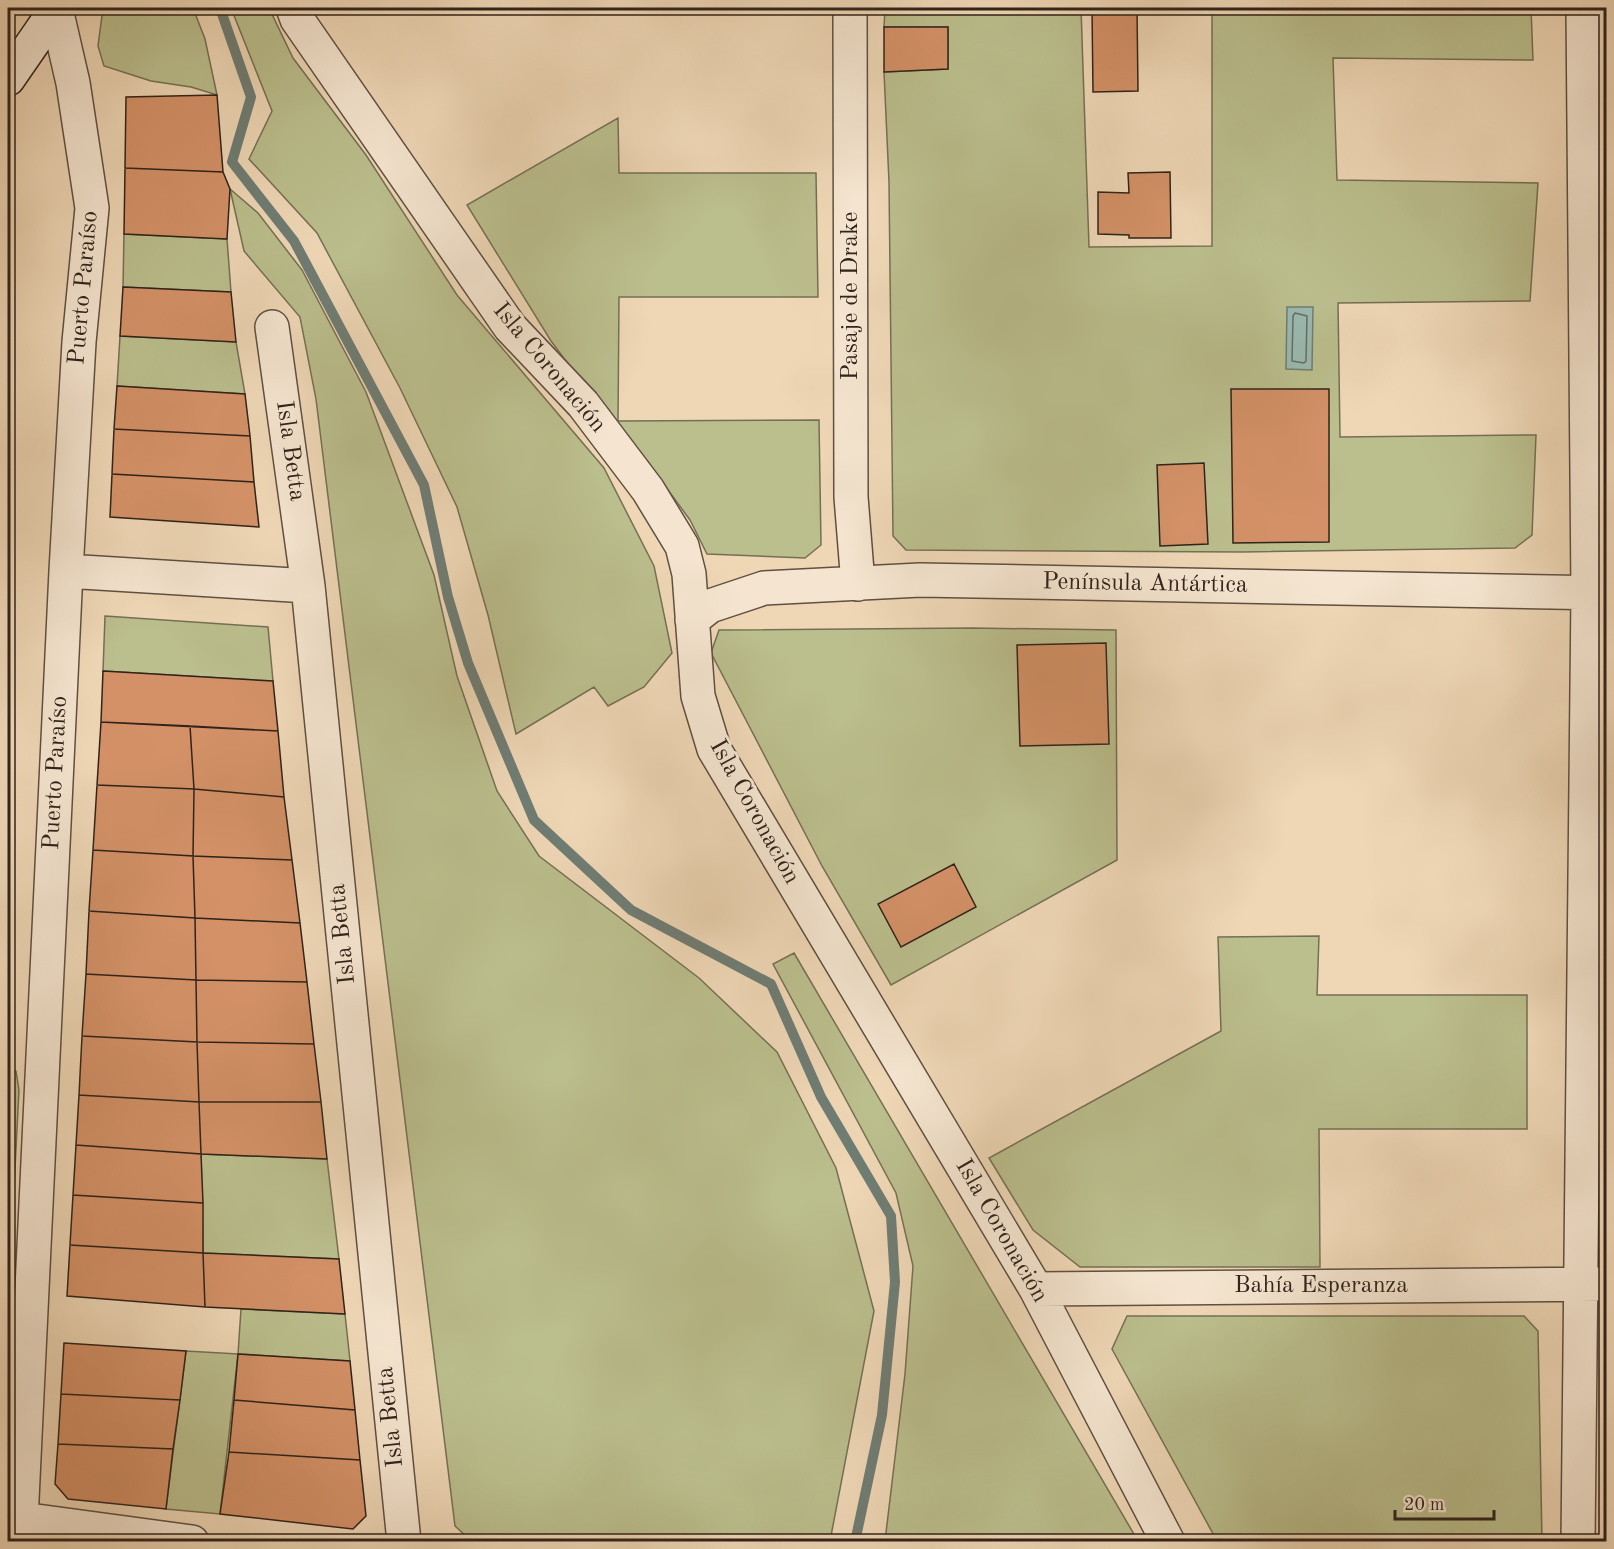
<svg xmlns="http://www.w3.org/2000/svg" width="1614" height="1549" font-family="'Old Standard TT',serif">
  <rect width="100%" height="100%" fill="#efd7b6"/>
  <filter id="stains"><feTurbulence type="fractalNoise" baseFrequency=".00333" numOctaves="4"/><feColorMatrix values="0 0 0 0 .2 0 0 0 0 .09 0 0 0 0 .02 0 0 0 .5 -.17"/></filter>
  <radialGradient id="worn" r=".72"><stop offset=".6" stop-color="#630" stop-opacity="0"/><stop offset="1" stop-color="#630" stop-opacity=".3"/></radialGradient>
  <path fill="#bbbe8d" stroke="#757054" stroke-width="1.5" d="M103,8H193L205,39L217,95L191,87L151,81L104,66L98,46Z
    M231,8H269L293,58L366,155L457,295L604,468L654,566L672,653L644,687L608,706L594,687L516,734L488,615L457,507L400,388L317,233L249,159L272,111Z
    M885,8H1081L1089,247L1212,246V8H1531L1533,60L1333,58L1337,180L1538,183L1530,301L1338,303L1340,437L1536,435L1532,535L1515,548L1242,552L906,550L893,536L889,182L884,72L948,69V27H884Z
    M618,118L619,173H816L818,297H619L618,421L819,420L821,545L805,558L707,554L690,520L641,453L611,421L551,341L467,205Z
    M230,189L258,213L302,270L366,392L434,575L457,676L497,791L539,856L699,978L777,1052L836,1168L874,1311L830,1541L488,1542L469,1539L455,1526L316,399L300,317L244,251Z
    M124,234L227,239L231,292L123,287Z
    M120,336L236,342L245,394L117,386Z
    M105,616L268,627L273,681L103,671Z
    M971,628L1116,630L1117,860L891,985L822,866L711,653L719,630Z
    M1319,936L1317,995H1527V1129H1319L1320,1267H1080L1033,1230L989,1158L1221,1031L1218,937Z
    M794,953L1138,1541H885L905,1374L913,1266L896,1193L773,964Z
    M8,1069L16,1071L19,1090L8,1305Z
    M201,1154L327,1159L339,1259L203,1253Z
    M241,1309L345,1314L350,1361L238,1354L220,1514L166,1509L186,1351L238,1354Z
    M1127,1316H1524L1538,1331L1542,1541H1217L1112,1349Z"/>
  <path fill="#9ab9b0" stroke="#6f7d74" stroke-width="1.5" d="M1287,307H1313L1312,370L1286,369Z"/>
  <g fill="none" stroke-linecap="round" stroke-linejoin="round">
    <path stroke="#646e66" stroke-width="1.5" d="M1295,313L1307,316L1306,361L1304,363L1292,361L1293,316Z"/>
    <path stroke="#6f7d74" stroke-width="10" d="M220,8L251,97L232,162L294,241L424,485L448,597L468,663L534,820L631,910L771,984L821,1097L891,1216L895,1282L882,1415L855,1542"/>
  </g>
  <path fill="#d49167" stroke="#2f231b" stroke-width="1.5" d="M1092,8H1137L1138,91L1093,92Z
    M884,27H948V69L884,72Z
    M217,95L223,172L125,168L126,97Z
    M125,168L223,172L230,189L227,239L124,234Z
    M1170,172L1171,238H1129V235L1098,234V192L1129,193L1128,173Z
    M123,287L231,292L236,342L120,336Z
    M117,386L245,394L250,436L114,429Z
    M1231,389H1329V542L1233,543Z
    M114,429L250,436L254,482L112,474Z
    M1204,463L1208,544L1160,546L1157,465Z
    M112,474L254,482L259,527L110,517Z
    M1106,643L1109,744L1020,746L1017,645Z
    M103,671L273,681L278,731L101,722Z
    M101,722L190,726L194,789L97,785Z
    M190,726L278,731L284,797L194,789Z
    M97,785L194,789L193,856L93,850Z
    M194,789L284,797L292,860L193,856Z
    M93,850L193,856L195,918L89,911Z
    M193,856L292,860L300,923L195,918Z
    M954,864L976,907L901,947L878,904Z
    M89,911L195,918L196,980L86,974Z
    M195,918L300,923L307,982L196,980Z
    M86,974L196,980L197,1042L82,1036Z
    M196,980L307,982L314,1044L197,1042Z
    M82,1036L197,1042L199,1102L79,1095Z
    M197,1042L314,1044L321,1102H199Z
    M79,1095L199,1102L201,1154L76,1145Z
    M199,1102H321L327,1159L201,1154Z
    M76,1145L201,1154L203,1203L73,1195Z
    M73,1195L203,1203V1253L70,1245Z
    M70,1245L203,1253L205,1307L67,1296Z
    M203,1253L339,1259L345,1314L205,1307Z
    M64,1343L186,1351L180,1400L61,1394Z
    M238,1354L350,1361L355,1410L234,1400Z
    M61,1394L180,1400L173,1449L58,1444Z
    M234,1400L355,1410L360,1460L229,1452Z
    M58,1444L173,1449L166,1509L68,1499L55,1484Z
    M229,1452L360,1460L366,1516L353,1529L220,1514Z"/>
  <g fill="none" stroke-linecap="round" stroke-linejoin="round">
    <g stroke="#5f5042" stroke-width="36">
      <path id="street" d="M293,8L297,19L510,327L583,404L648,490L682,546L689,574L698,696L714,749L1036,1289L1168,1542
        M850,8L851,497L858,584
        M272,327L308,586L404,1542
        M66,571L308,586
        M692,620L710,606L764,588L920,580L1606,593
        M1036,1289L1606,1284
        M8,1512L22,1519L192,1542
        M20,1542L66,571L79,342L92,208L73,83L56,9
        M1578,1542L1588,593L1583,8"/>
    </g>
    <g stroke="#2f231b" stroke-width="36">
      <path id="secondary" d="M8,79L57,8"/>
    </g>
    <use href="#street" stroke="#f5e5d0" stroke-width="33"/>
    <use href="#secondary" stroke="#f5e5d0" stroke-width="33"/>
  </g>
  <g text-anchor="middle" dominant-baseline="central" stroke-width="6" stroke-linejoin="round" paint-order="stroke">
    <g font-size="24" fill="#2f231b" stroke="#f5e5d0">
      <text transform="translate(84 288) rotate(-85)">Puerto Paraíso</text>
      <text transform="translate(851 296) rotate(-90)">Pasaje de Drake</text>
      <text transform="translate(549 368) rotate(50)">Isla Coronación</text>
      <text transform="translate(290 451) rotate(82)">Isla Betta</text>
      <text transform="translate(1145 584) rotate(1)">Península Antártica</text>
      <text transform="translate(56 773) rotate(-87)">Puerto Paraíso</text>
      <text transform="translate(754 812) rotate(61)">Isla Coronación</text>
      <text transform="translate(343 934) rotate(-96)">Isla Betta</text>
      <text transform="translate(1001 1231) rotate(60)">Isla Coronación</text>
      <text x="1321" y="1286">Bahía Esperanza</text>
      <text transform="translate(391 1417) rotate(-96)">Isla Betta</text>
    </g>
  </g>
  <rect width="1614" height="1549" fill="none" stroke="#efd7b6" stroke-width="30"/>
  <rect x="9" y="9" width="1596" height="1531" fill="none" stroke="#2f231b" stroke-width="3"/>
  <rect x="15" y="15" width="1584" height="1519" fill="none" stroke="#2f231b" stroke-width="1.5"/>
  <path d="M1395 1510v9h99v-9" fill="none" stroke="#2f231b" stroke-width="3"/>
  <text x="1404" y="1510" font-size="18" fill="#2f231b" stroke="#f5e5d0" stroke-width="4.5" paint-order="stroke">20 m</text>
  <rect width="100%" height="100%" filter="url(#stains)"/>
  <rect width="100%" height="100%" fill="url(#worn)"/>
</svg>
